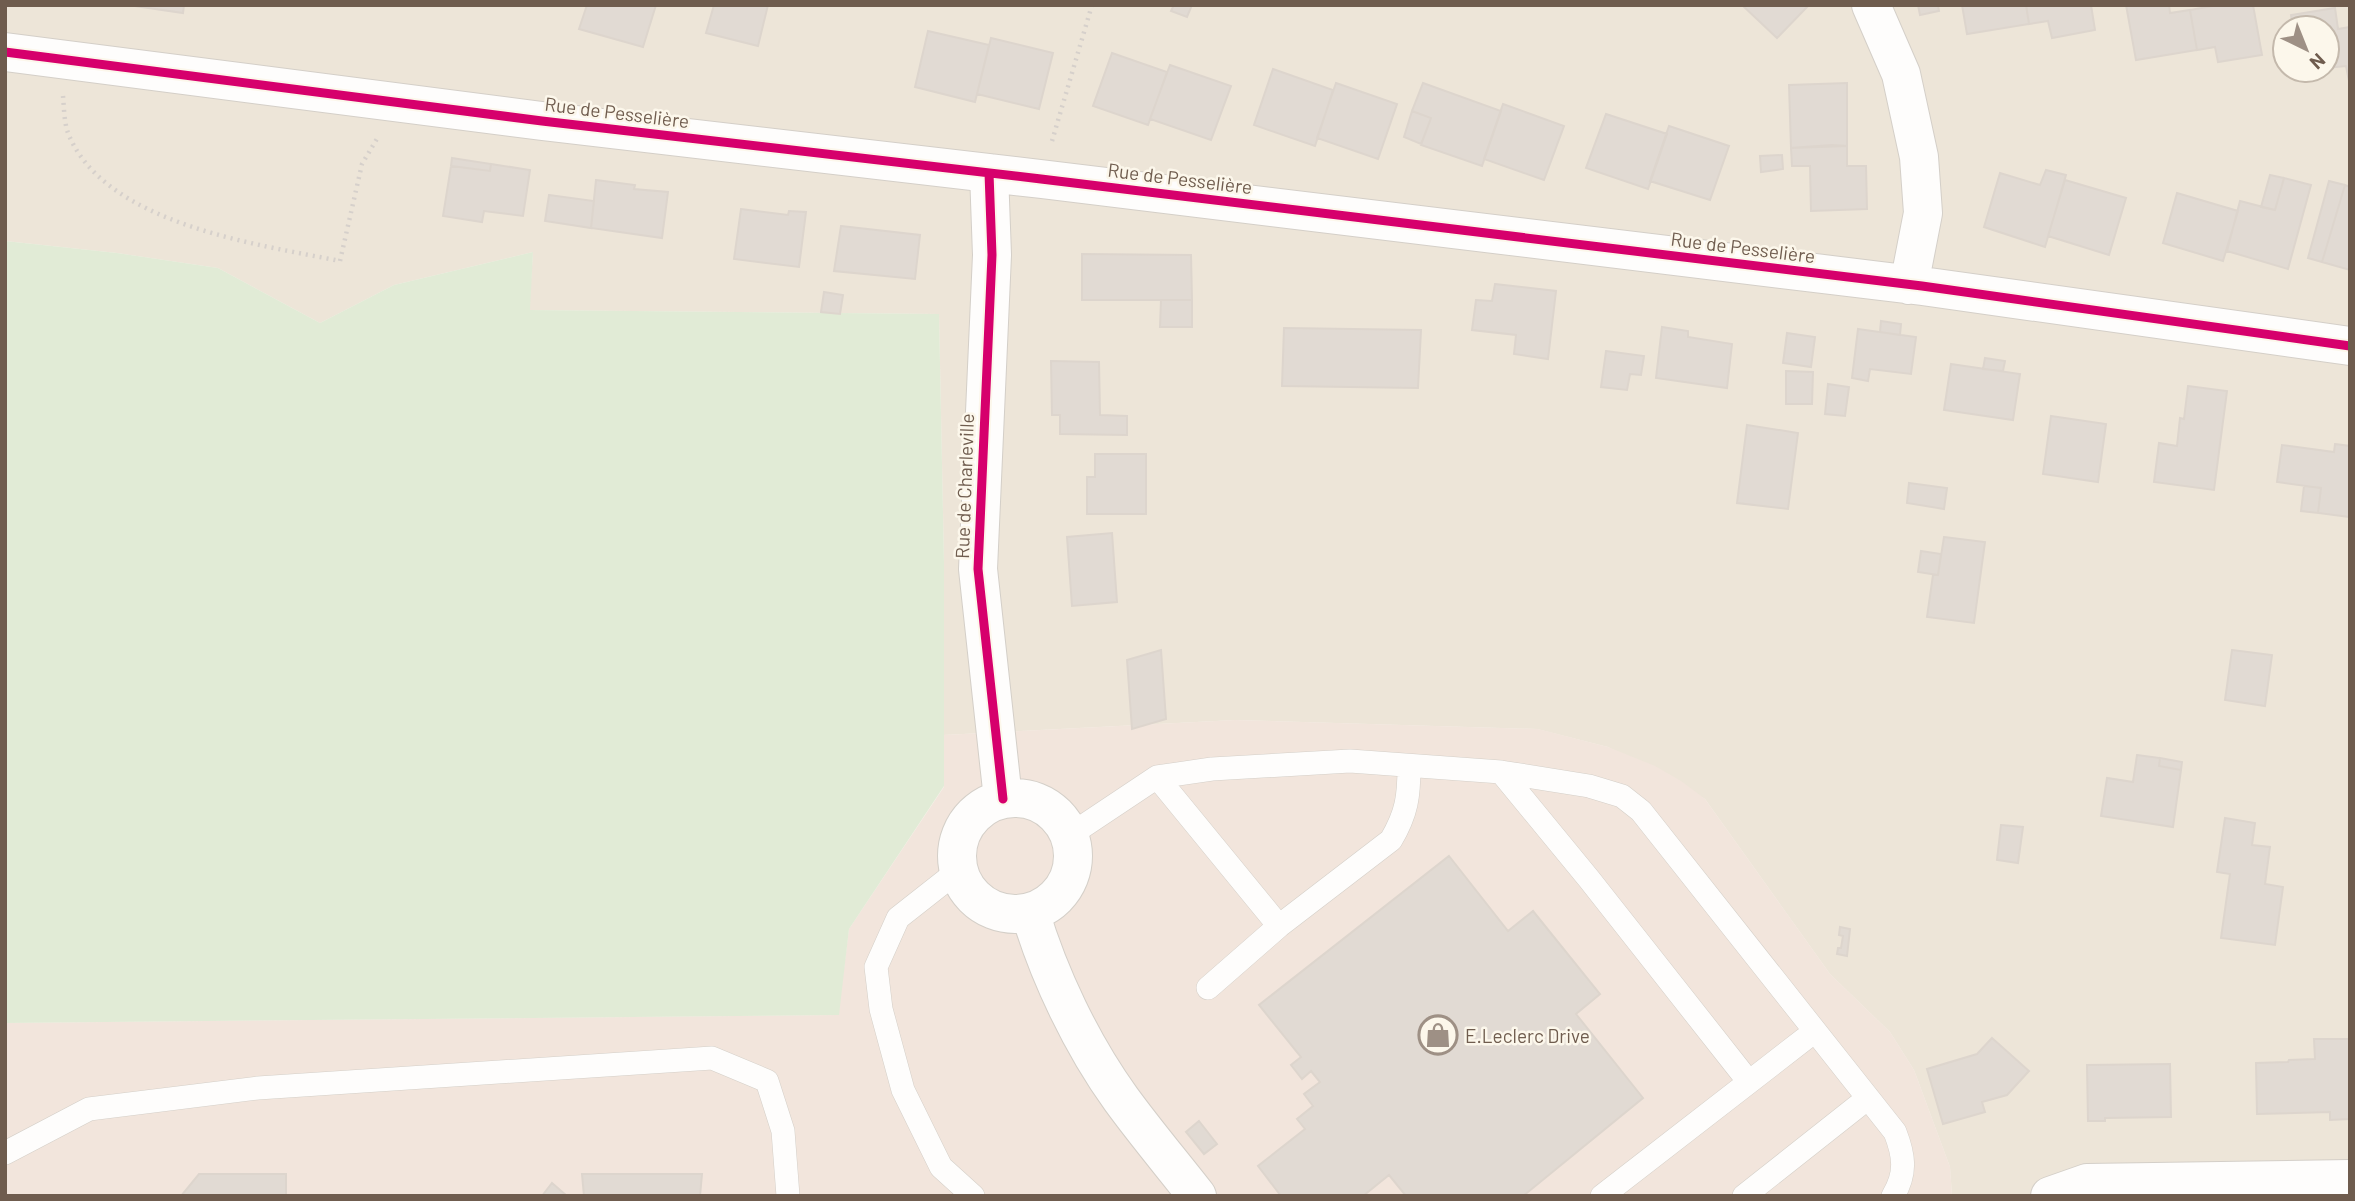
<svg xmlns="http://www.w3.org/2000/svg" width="2355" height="1201" font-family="Barlow,sans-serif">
  <rect width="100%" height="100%" fill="#f5f2ea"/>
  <path fill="#ede5d8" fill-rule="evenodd" d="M5,5H2350V1196H1952L1950,1167L1914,1070L1890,1032L1830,974L1705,799L1608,747L1537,729L1235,720L943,735L944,561L939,314L529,310L533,252L394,285L320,323L218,268L117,253L5,241ZM2285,28H2327V70H2285Z"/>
  <path fill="#f2e5dc" d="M1235,720L1538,729L1608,747L1655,766L1681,781L1705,799L1830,974L1890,1032L1914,1070L1950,1167L1952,1196H5V1023L838,1015L849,929L944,787L943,735Z"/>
  <path fill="#e1ebd6" d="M5,241L117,253L218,268L320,323L394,285L533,252L530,310L939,314L944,562V786L849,929L839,1015L5,1023Z"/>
  <path fill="#e1dad3" stroke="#ddd5cd" stroke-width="2" d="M128,5H184L183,13Z
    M587,5H656L643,47L579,29Z
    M714,5H768L758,46L706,33Z
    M1174,5H1192L1187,17L1171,11Z
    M1742,5H1809L1777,38Z
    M1918,5H1938L1939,11L1920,15Z
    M1962,5H2026L2029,24L1967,34Z
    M2026,5H2091L2095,30L2052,38L2048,21L2029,24Z
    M2126,5H2169L2170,13L2190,10L2197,50L2136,60Z
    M2218,5H2253L2262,55L2218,62L2215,47L2197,50L2190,10Z
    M2335,8L2338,29L2350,27V86L2346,66L2327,68V28H2293L2291,15Z
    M928,31L989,45L975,102L915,87Z
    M991,38L1053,53L1039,109L977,94Z
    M1112,53L1167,72L1148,125L1093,106Z
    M1170,65L1231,86L1211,140L1150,119Z
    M1273,69L1333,90L1315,146L1254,125Z
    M1336,83L1397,104L1378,159L1317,138Z
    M1423,83L1501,111L1482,166L1421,145L1431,118L1412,111Z
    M1847,83V146L1791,148L1789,85Z
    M1503,104L1564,126L1544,180L1484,159Z
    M1412,111L1431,118L1421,144L1404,137Z
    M1606,114L1667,134L1648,189L1586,168Z
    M1669,126L1729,146L1710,200L1650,181Z
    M1832,145L1847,146V166H1866L1867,209L1811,211L1810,166H1792L1791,148Z
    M1782,155L1783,169L1761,172L1760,156Z
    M452,158L491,164L490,171L451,166Z
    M491,164L530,170L523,216L484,211L482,222L443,216L451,166L490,171Z
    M2046,170L2066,175L2045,247L1984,227L2000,173L2040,185Z
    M2270,175L2284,178L2275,210L2261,207Z
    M2284,178L2311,185L2288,269L2227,251L2240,201L2275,210Z
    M596,180L635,185L634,189L668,192L662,238L591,228Z
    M2065,180L2126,198L2109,255L2048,236Z
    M2329,181L2345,185L2322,262L2308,258Z
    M2345,185L2350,187V270L2322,262Z
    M2177,193L2238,211L2223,261L2163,243Z
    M549,195L594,201L591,228L545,221Z
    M741,209L788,215L789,211L806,212L799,267L734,259Z
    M841,226L920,235L915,279L834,271Z
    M1082,254L1191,255L1192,300H1082Z
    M1495,284L1556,291L1548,359L1514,354L1516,335L1472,330L1476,300L1492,301Z
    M824,292L843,295L840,314L821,312Z
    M1161,300H1192V327H1160Z
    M1881,321L1901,324L1900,335L1880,332Z
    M1662,327L1688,331V337L1732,344L1727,388L1656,378Z
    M1284,328L1421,330L1418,388L1282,386Z
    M1858,329L1916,337L1911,374L1870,369L1868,381L1852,378Z
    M1787,333L1815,337L1811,367L1783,363Z
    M1606,351L1644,356L1641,375L1630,374L1627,390L1601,387Z
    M1985,358L2005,361L2003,371L1983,369Z
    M1051,361L1099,362L1100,415L1127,416V435L1060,434V415H1052Z
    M1951,364L2020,374L2013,420L1944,410Z
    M1786,371L1813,372L1812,404H1786Z
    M1828,384L1849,387L1845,416L1825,414Z
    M2188,386L2227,391L2214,490L2154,482L2159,443L2177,446L2180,418L2184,419Z
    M2051,416L2106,424L2098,482L2043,474Z
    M1747,425L1798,433L1788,509L1737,503Z
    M2335,444L2350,446V517L2318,513L2321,488L2277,482L2282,445L2334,452Z
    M1095,454H1146V514H1087V477H1095Z
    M1909,483L1947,488L1944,509L1907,503Z
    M2304,486L2321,488L2318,513L2301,511Z
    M1112,533L1117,602L1072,606L1067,537Z
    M1944,537L1985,542L1974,623L1927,617L1933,575H1938Z
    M1921,551L1941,554L1938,575L1918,572Z
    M1161,650L1166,719L1132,729L1127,660Z
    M2232,650L2272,655L2265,706L2225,700Z
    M2137,755L2160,758L2159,766L2181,770L2173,827L2101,816L2107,778L2133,782Z
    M2160,758L2182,762L2181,770L2159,766Z
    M2225,818L2255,823L2252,845L2270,847L2265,884L2283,887L2275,945L2221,938L2230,874L2217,872Z
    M2001,825L2023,827L2018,863L1997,860Z
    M1449,856L1508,931L1533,911L1600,994L1576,1014L1643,1098L1523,1196H1406L1389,1175L1363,1196H1281L1258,1166L1305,1129L1297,1119L1313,1106L1304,1094L1320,1082L1311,1071L1302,1079L1291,1065L1301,1057L1259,1005Z
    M1840,927L1850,929L1847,956L1837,954L1838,948H1841L1843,936L1839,935Z
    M1992,1038L2029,1071L2007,1095L1982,1102L1985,1112L1943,1124L1927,1069L1977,1054Z
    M2314,1039H2350V1119L2330,1120V1112L2257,1114L2256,1063L2288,1062L2289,1060L2315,1059Z
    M2170,1064L2171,1117L2105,1118V1121H2088L2087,1065Z
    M1199,1121L1217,1144L1204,1154L1186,1132Z
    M199,1174H286V1196H181Z
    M582,1174H702L700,1196H584Z
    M552,1183L567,1196H542Z"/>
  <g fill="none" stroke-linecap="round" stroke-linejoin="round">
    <g stroke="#d4cfc8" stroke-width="24">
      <path id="lane" d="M1501,772L1589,879L1749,1082
        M1157,777L1279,926L1391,840C1407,813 1409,796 1409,766
        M1070,835L1157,777L1212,769L1350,761L1501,772L1589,786L1622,796L1641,811L1895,1132C1904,1155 1907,1173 1893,1196
        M959,870L898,918L876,967L881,1009L903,1090L941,1167L973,1196
        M1208,988L1279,926
        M5,1153L89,1109L258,1088L712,1058L767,1081L783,1131L788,1196
        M1602,1196L1815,1031
        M1744,1196L1868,1098"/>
    </g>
    <g stroke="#d4cfc8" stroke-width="40">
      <path id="street" d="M1871,5L1901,74L1919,157L1923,213L1909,285
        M5,52L542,121L1041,179L1922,286L2350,346
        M989,173L992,255L978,569L1003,799
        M957 856a58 58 0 1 1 116 0a58 58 0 1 1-116 0Z
        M1030,912C1049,976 1082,1045 1121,1099C1145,1132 1172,1164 1197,1196
        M2050,1196L2087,1183L2350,1179"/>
    </g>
    <path stroke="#d6d0cb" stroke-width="4.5" stroke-dasharray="2 5" stroke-linecap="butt" d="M63,96C64,107 64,122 68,133C104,224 256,244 340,261L362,164L378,137
      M1052,141L1092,5"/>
    <use href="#lane" stroke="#fefdfc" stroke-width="23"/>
    <use href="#street" stroke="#fefdfc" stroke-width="38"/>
    <g stroke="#fcf7eb" stroke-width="13">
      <path id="cycleway" d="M5,52L542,121L1041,179L1922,286L2350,346
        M989,173L992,255L978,569L1003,799"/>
    </g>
    <use href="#cycleway" stroke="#d6006c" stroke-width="9"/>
  </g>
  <defs>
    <g id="shop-ring" transform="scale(2.0125)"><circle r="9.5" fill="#fcf7eb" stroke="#9e9085" stroke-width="1.5"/><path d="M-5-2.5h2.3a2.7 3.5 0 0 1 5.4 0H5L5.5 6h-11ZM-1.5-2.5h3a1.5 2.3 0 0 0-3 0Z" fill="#9e9085"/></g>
  </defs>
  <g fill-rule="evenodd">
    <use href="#shop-ring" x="1438" y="1035"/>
  </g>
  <g text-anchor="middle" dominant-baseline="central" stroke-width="5" stroke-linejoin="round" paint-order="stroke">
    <g font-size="19" fill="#6f5c4e" stroke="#fcf7eb">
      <text transform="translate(617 112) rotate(7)">Rue de Pesselière</text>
      <text transform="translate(1180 178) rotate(7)">Rue de Pesselière</text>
      <text transform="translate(1743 247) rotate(7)">Rue de Pesselière</text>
      <text transform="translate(964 486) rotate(-88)">Rue de Charleville</text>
    </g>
    <g font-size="19" fill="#6f5c4e" stroke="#fcf7eb" text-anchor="start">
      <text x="1465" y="1035">E.Leclerc Drive</text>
    </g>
  </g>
  <rect width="2355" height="1201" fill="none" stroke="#6f5c4e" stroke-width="14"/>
  <g transform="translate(2306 49) rotate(137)"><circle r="33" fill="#fcf7eb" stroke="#c4b9ac" stroke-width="2"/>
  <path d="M0-5L12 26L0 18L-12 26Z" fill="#9e9085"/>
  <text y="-10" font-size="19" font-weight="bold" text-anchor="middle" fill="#6f5c4e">N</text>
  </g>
</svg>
